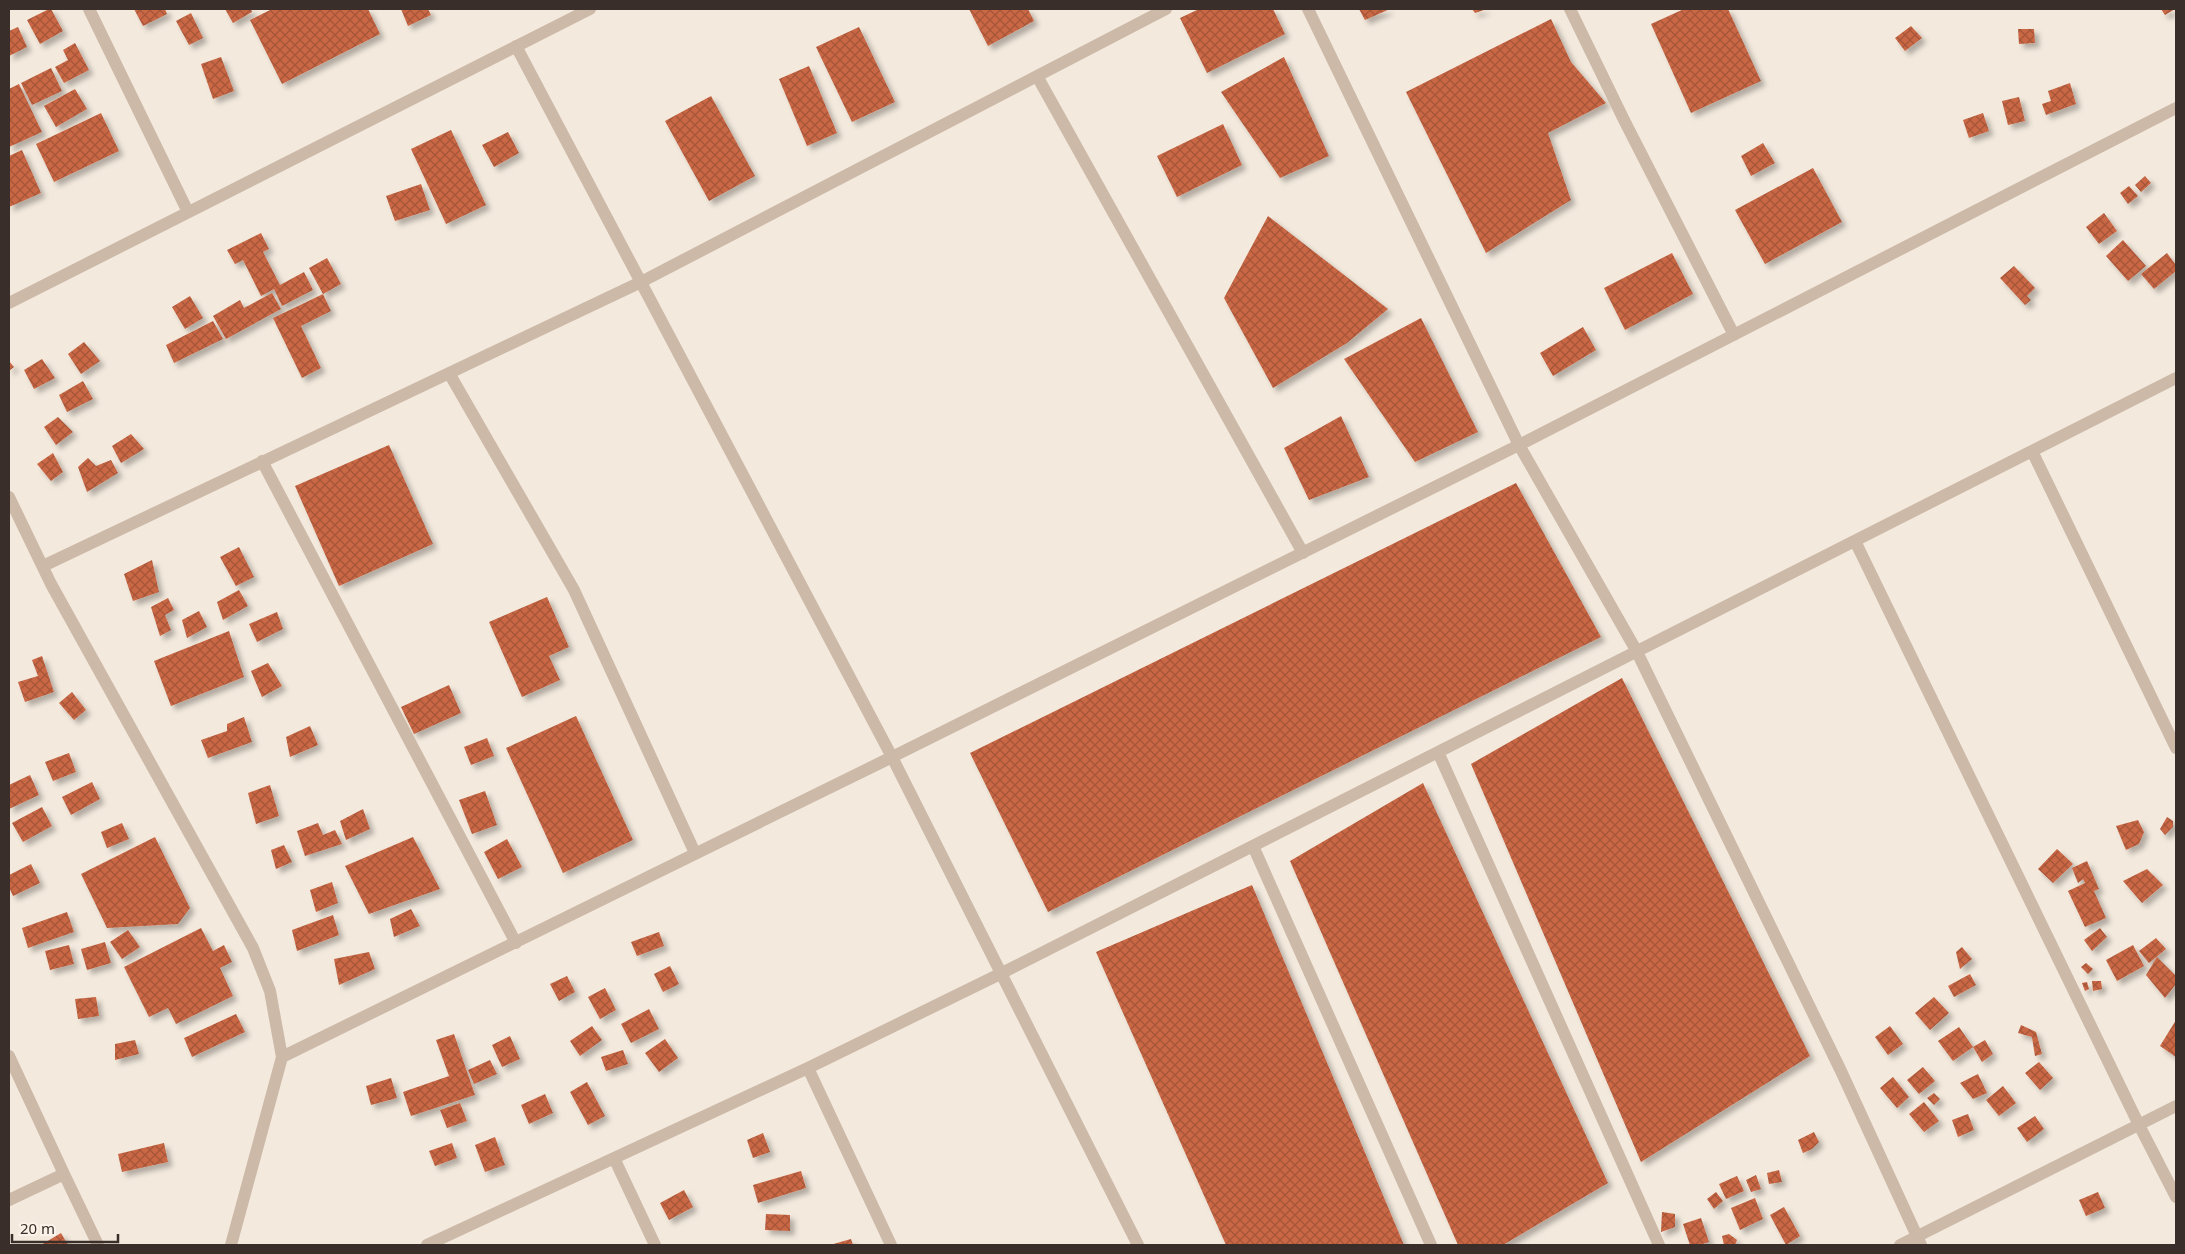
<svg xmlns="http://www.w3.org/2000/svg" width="2185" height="1254" font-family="'Noto Sans',sans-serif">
  <defs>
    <pattern id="building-cross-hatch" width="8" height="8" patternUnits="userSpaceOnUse" patternTransform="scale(1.25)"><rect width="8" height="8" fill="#ca6744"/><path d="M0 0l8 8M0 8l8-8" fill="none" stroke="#a55539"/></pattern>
    <filter id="shadow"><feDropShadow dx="4.5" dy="4.5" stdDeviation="2.5" flood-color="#0004"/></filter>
  </defs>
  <rect width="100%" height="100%" fill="#f3e9dd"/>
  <path fill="url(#building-cross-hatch)" filter="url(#shadow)" d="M49,9H51L63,31L40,44L27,20Z
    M134,9H165L167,14L143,26Z
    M225,9H251L252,12L233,23Z
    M272,9H368L380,34L282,84L250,20Z
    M401,9H428L431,15L408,26Z
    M969,9H1028L1034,21L988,46Z
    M1199,9H1273L1285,34L1207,73L1180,18Z
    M1359,9H1390L1365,20Z
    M1472,9H1487L1475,13Z
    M1684,9H1728L1761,81L1691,113L1651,24Z
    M2161,9H2175L2165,15Z
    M191,13L203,38L189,45L176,21Z
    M1551,19L1571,62L1606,103L1548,133L1571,200L1486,253L1406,92Z
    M1911,26L1922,38L1905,51L1895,38Z
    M18,27L27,47L9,56V31Z
    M859,27L895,102L852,122L816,47Z
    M2018,29H2034L2035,43L2019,44Z
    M75,43L89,70L64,83L55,67L68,60L63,50Z
    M221,57L234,91L213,99L201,64Z
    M1284,57L1329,156L1280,178L1221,92Z
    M809,66L837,133L807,146L779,79Z
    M51,68L62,91L32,105L21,83Z
    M2070,83L2076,104L2046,115L2042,104L2051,101L2048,91Z
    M19,84L42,132L9,147V89Z
    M75,89L87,109L56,127L44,106Z
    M711,96L755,176L709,201L665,121Z
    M2019,97L2025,121L2008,125L2002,101Z
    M101,113L119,151L54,182L36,144Z
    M1983,113L1989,131L1969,138L1963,120Z
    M1223,124L1242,165L1177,197L1157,156Z
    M451,130L486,205L446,224L411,149Z
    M508,132L519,153L494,167L482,145Z
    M1763,143L1775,163L1751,176L1741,156Z
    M22,150L41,193L9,207V156Z
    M1813,168L1842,222L1765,264L1735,210Z
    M2145,176L2151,183L2141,192L2135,185Z
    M421,184L430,210L395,221L386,196Z
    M2129,186L2138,196L2128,204L2120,193Z
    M2104,213L2117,231L2099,244L2086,227Z
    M1268,216L1388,309L1347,343L1273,388L1224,298Z
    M261,233L269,249L263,252L280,285L304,272L313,290L282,306L274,289L261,296L243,260L235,264L227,250Z
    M2123,240L2146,266L2128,281L2106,256Z
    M1672,253L1693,294L1625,330L1604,288Z
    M2167,253L2176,265V271L2154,289L2141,274Z
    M327,258L341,284L323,294L309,268Z
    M2014,266L2035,288L2027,296L2031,300L2025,305L2000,278Z
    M272,293L281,309L226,339L213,316L240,300L244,308Z
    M323,294L331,311L301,326L321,368L302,378L273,318Z
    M190,296L203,318L185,329L172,307Z
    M1421,318L1478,432L1415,462L1344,359Z
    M213,321L223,339L174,363L166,345Z
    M1583,327L1596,350L1553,376L1540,353Z
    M84,342L100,361L81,374L68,354Z
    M42,359L55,378L34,389L24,370Z
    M9,361L14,367L9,371Z
    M83,381L93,399L67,412L59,395Z
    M1341,416L1369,477L1309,500L1284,448Z
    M58,417L73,432L56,445L44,427Z
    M131,434L144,449L121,463L112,446Z
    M389,445L433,544L339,586L295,486Z
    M53,453L63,472L51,481L37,464Z
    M88,458L96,466L111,460L118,473L87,492L78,467Z
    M1516,483L1601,637L1048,912L970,753Z
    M239,547L254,577L236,586L220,557Z
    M152,560L159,592L133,601L124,574Z
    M239,590L248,606L223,620L217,602Z
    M547,597L569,647L549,656L560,680L522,697L489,622Z
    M168,598L174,610L165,615L171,630L160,636L151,607Z
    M199,611L207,627L187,638L182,620Z
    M277,612L283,629L257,642L249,624Z
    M229,631L244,677L171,706L154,661Z
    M42,656L54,692L25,702L18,682L38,676L32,660Z
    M268,663L282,686L262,697L251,671Z
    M1622,678L1810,1056L1641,1162L1471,764Z
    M449,685L461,713L414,734L401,707Z
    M72,692L86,710L74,720L59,703Z
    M576,716L633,840L563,873L506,748Z
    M244,717L252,742L208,758L201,740L227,731V724Z
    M310,726L318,745L290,757L286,737Z
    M487,738L494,756L471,765L464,747Z
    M69,753L76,772L53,781L45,762Z
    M30,775L39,795L9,809V785Z
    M92,782L100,799L71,815L62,797Z
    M1423,783L1608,1183L1503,1245H1458L1290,861Z
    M270,785L279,816L256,824L248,793Z
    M485,791L497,825L472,834L459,800Z
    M42,807L52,826L23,842L12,823Z
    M363,809L370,829L346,840L340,821Z
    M2167,817L2173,821V827L2165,835L2160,829Z
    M2138,820L2144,832L2139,844L2126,850L2116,826Z
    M122,823L129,839L107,848L101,832Z
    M318,823L323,835L335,830L342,844L305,856L297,831Z
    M155,837L190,908L178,924L107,928L81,874Z
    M413,837L440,889L369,914L345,866Z
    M507,839L522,867L498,879L484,852Z
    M284,845L292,862L276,869L271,850Z
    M2057,849L2073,864L2053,883L2038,869Z
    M2087,861L2099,889L2094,891L2106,918L2085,927L2068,891L2085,883L2083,879L2078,883L2072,868Z
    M31,864L40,883L13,896L9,887V875Z
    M2147,869L2163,885L2142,903L2123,881Z
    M332,882L338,903L316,912L310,890Z
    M1252,885L1404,1245H1226L1096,952Z
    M411,909L420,926L394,937L390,919Z
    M67,912L74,932L28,948L22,928Z
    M333,915L339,935L297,951L292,930Z
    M201,928L213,951L224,945L232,962L220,968L233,996L176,1024L168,1008L149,1017L124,967Z
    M2100,928L2107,937L2092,951L2084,940Z
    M128,930L140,947L122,959L110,942Z
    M659,932L664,946L637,956L631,942Z
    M2156,938L2166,949L2149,963L2139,951Z
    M105,942L111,963L87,970L81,949Z
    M69,945L74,964L50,970L45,951Z
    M2133,945L2144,966L2117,981L2106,960Z
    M1962,947L1972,959L1960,969L1956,952Z
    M369,952L375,969L339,985L334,959Z
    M2157,957L2176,976V984L2165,998L2146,975Z
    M2086,963L2093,969L2088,974L2081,967Z
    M670,966L679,984L663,992L654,974Z
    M1970,974L1976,985L1954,997L1948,986Z
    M567,976L575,992L559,1001L550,984Z
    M2092,981H2101L2102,989L2093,991Z
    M2087,982L2089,989L2085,991L2082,983Z
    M605,988L616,1010L600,1019L588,997Z
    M96,997L99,1016L78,1019L75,999Z
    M1934,997L1949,1013L1930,1030L1915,1013Z
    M649,1009L659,1029L631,1043L621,1024Z
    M236,1014L245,1032L192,1057L184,1038Z
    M2176,1020V1057L2160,1046Z
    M2021,1025L2036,1032L2042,1054L2035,1056L2032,1037L2018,1033Z
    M592,1026L602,1040L580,1056L570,1041Z
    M1890,1026L1903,1044L1888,1055L1875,1037Z
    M1959,1027L1973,1047L1953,1061L1938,1041Z
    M454,1034L475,1095L411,1116L403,1092L449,1076L436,1040Z
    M510,1036L520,1059L502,1067L492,1045Z
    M665,1039L678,1058L659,1072L645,1053Z
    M135,1040L139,1054L115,1060V1044Z
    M1985,1040L1993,1054L1982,1062L1973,1047Z
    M623,1050L628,1064L606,1071L601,1057Z
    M490,1060L497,1074L474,1084L468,1070Z
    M2039,1062L2053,1078L2040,1090L2025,1073Z
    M1923,1067L1935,1081L1919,1094L1907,1080Z
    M1978,1074L1987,1093L1973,1099L1960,1083Z
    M1893,1077L1909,1097L1897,1108L1880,1088Z
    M391,1078L397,1098L371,1105L366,1086Z
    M587,1082L605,1116L588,1125L570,1092Z
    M2003,1086L2016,1103L1999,1116L1986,1100Z
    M1934,1093L1940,1099L1934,1105L1927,1098Z
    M545,1094L553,1113L529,1124L521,1105Z
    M1924,1102L1939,1121L1924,1132L1909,1114Z
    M460,1103L467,1121L447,1128L440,1110Z
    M1968,1114L1974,1130L1958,1137L1952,1120Z
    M2035,1116L2044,1129L2027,1142L2017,1128Z
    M1814,1132L1819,1142L1812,1149L1803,1153L1798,1140Z
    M763,1133L770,1152L753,1158L747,1140Z
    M495,1137L505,1165L485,1172L475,1145Z
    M164,1143L168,1162L122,1172L118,1154Z
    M452,1143L457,1158L435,1166L429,1151Z
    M1779,1170L1782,1182L1769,1184L1767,1173Z
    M801,1171L806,1188L758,1203L753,1185Z
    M1756,1175L1761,1189L1751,1192L1746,1180Z
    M1737,1176L1744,1191L1726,1199L1719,1184Z
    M684,1190L693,1207L669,1220L660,1203Z
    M1716,1192L1723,1201L1714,1209L1707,1199Z
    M2098,1192L2105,1208L2086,1216L2079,1200Z
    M1755,1198L1763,1219L1740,1230L1731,1208Z
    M1784,1207L1800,1236L1786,1245L1770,1215Z
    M1662,1212L1675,1214V1227L1661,1232Z
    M766,1214L790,1215V1231L765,1230Z
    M1701,1218L1709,1242L1699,1245H1690L1683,1224Z
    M61,1233L68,1245H41Z
    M1729,1234L1737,1240L1735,1245H1724L1722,1236Z
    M851,1239L853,1245H830Z"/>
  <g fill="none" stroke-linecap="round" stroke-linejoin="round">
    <path stroke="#ccb9a8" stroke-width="12" d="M89,9L188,212
      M1308,9L1519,445L1636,650L1841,1071L1921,1245
      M1570,9L1624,120L1734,335
      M516,46L892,757L1519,445L2176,108
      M1037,76L1303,553
      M9,303L590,9
      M449,373L574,590L695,853
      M2032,451L2176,748
      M262,461L516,943
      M9,497L51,584L253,948L270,991L282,1057L231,1245
      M1855,541L2139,1125L2176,1197
      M43,566L641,282L1166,9
      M1438,752L1659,1245
      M1253,846L1431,1245
      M9,1056L64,1174
      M282,1057L892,757L1138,1245
      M808,1068L891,1245
      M614,1158L655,1245
      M9,1200L64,1174L98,1245
      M427,1245L808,1068L1000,974L2176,378
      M1900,1245L2176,1106"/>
  </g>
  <rect width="2185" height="1254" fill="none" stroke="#392e29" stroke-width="20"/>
  <path d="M12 1234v8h106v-8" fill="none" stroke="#392e29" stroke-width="2.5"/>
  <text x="20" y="1234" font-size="15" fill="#392e29" stroke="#fbf3ea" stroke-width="4" paint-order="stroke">20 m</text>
</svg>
